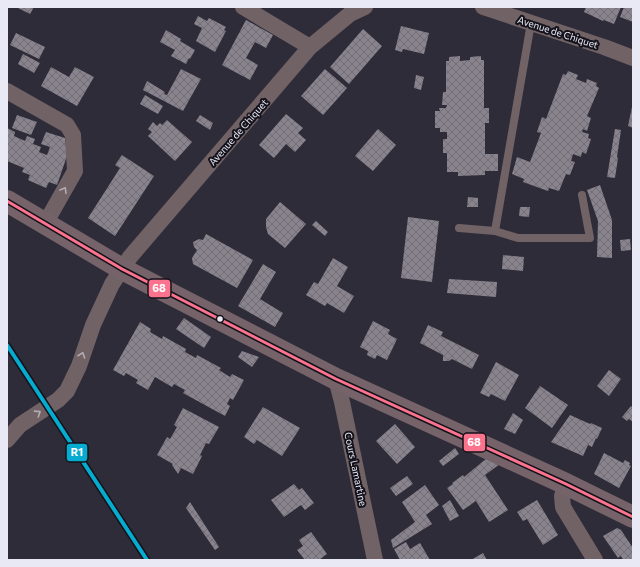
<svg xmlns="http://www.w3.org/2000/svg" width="640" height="567" font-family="Commissioner,sans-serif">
  <defs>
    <pattern id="building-cross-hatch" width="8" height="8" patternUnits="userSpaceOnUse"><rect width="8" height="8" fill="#88838c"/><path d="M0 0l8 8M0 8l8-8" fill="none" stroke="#716e75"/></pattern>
  </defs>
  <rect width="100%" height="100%" fill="#2e2c38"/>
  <path fill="url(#building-cross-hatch)" d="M16,7H34L30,14Z
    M586,7H621L614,24L604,20L603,21L584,12Z
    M624,7H633V22L620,17Z
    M198,16L207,21L209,18L226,27L224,30L226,31L215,52L196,41L202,28L194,24Z
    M246,20L273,35L266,48L255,42L246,58L258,65L250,80L222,65Z
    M401,26L429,33L424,54L403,49L402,52L395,50Z
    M363,29L382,46L349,84L330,67Z
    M166,30L181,39L180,41L195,50L190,59L189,58L186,64L171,56L175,50L160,42Z
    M16,33L45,47L39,59L10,45Z
    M23,54L40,63L34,73L18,64Z
    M460,56V61L470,60V57L481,56V60H484V108H489V123H485V154H498V171H485V175L458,176V172H447V153H443V139H447V132H440V128H435V111H440L439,108H446L447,105H442L443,92H446V61H449V57Z
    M51,67L69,77L75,67L94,77L77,106L41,86Z
    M181,69L201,79L183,111L143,90L147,81L165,92L164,94L167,95Z
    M325,69L347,88L323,115L301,96Z
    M568,71L578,75L576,79L586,83L587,79L597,83L596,86L599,88L587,116L591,118L587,131L583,129L582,132L589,134L588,138L591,139L586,154L582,152L581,157L573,154L571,161L575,162L570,175L566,174L559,191L549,188L548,191L523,182L524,179L512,174L517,157L530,162L541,133L537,132L542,117L546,119L563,74L566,75Z
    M416,75L424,77L421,90L414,88Z
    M145,95L163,106L158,114L140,104Z
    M632,107H633V128L628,126Z
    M286,114L303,128L298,133L306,140L295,152L286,144L274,158L259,145Z
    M17,115L37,122L31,135L12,128Z
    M200,115L213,123L210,130L196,121Z
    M167,120L192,142L175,161L148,136L152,132L148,129L153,122L157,126L160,123L162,125Z
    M7,128L15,132L14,136L25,141L27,136L35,139L33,144L41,147L39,152L47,155L50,147L41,144L46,132L65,138L67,156L57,185L49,182L46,188L28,180L30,175L22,172L24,168L7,161Z
    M378,129L396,145L373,171L355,156Z
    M615,129L621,130L617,157L618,158L615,178L607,177Z
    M122,155L154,176L115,236L88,218L120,168L115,165Z
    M600,185L612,220V258L597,257L598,221L587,190Z
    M468,197L478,198V207H467Z
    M280,202L306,224L285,248L268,234L266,227V219Z
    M520,207H530L529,217L519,216Z
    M408,217L439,221L432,282L401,278Z
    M316,221L328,232L325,236L312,225Z
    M206,234L253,260L237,288L193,264L192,258L197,250L194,247L193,242L199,239L203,240Z
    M630,239L631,250L621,251L620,240Z
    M503,255L524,257L523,271L502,269Z
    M333,258L348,267L337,286L354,296L344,313L327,303L325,306L306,295L314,282L318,284Z
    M263,264L276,272L260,299L283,313L275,327L238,306Z
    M449,279L497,282L496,297L447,293Z
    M184,318L211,337L204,348L176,329Z
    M373,321L390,330L388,334L397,339L387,360L377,355L375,359L367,355L368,351L360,347Z
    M140,322L151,329L150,332L162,339L163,336L186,349L185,352L196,358L197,355L221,368L219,370L230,377L232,374L244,380L233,400L230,398L227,404L230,406L225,416L183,393L185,390L174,384L172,387L155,377L148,390L136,383L138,380L126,373L124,376L113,370Z
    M428,325L443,332L441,336L479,355L472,369L452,359L449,361H443V355L420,343Z
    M242,351L259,357L252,367L238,357Z
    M496,362L519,375L505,401L491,394L489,397L480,393Z
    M609,370L621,379L609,396L597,386Z
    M540,386L568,405L552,428L525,408Z
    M631,406L633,408V422L629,419L627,421L622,417Z
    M263,407L300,428L282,456L257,440L254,444L244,437Z
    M183,408L219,427L209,444L206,443L200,455L202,456L193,474L181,468L178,474L172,465L173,464L157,455L167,437L170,439L177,427L174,425Z
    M513,413L523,420L515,434L504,429Z
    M570,415L590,424L591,423L602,428L597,439L596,438L592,447L588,445L583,456L551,442Z
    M395,424L415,447L397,464L376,441Z
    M455,448L459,454L443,466L439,461Z
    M604,453L623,463L625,460L630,463L629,465L631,466L619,488L594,474Z
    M487,458L500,464L485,475L508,510L489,522L476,501L463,510L447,488L453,484L452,483L463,475L464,477Z
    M407,476L413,484L396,496L390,488Z
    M294,484L299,490L302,488L314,503L305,510L301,505L284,517L271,500Z
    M425,485L439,505L426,515L432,524L393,548L391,540L415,522L402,502Z
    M450,500L459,516L450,521L442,506Z
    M537,500L558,535L543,545L527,519L523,521L517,512Z
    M190,502L219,547L215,550L186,508Z
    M617,528L621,530L633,548V560H623L621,556L618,558L603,536Z
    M311,532L327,554L319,560H305L297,550L303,546L299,540Z
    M406,542L410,549L420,543L430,560H400L394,549Z
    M483,553L487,560H471Z"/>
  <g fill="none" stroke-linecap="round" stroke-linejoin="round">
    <path stroke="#716265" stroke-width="8" d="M531,23L495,231L518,238H590L582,195
      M459,228L495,231"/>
    <path stroke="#716265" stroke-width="16" d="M243,7L310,47
      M483,7L604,47L633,58
      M7,91L67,125L73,135L75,171L45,224
      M336,379L342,402L375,560
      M7,440L20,425L58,400L67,391L79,366L93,325L112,284L130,257L310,47L350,14L365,7
      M566,484L562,496L563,507L595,560"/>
    <path stroke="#756369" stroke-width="22" d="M7,201L122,269L336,379L566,484L633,517"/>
    <g stroke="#13121b" stroke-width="6">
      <path id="bus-1" d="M7,201L122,269L336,379L566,484L633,517"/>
    </g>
    <use href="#bus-1" stroke="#fc738d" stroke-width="3"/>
    <g stroke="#13121b" stroke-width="7">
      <path id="rail-1" d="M7,345L147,560"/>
    </g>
    <use href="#rail-1" stroke="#06acd0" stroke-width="4"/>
  </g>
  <defs><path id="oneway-chevron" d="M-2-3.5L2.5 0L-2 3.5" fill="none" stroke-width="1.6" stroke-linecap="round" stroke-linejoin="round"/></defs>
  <g stroke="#b3acb4">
    <use href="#oneway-chevron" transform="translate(64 190) rotate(-60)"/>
    <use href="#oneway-chevron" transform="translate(82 355) rotate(-71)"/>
    <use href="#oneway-chevron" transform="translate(38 413) rotate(-33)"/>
  </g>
  <circle fill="#e9e8f5" stroke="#13121b" stroke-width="1.5" cx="220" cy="319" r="3.5"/>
  <g text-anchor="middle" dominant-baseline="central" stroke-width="4" stroke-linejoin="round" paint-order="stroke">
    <g font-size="10" fill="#e9e8f5" stroke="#13121b">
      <text transform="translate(558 32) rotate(18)">Avenue de Chiquet</text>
      <text transform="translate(238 132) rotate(-49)">Avenue de Chiquet</text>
      <text transform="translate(356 469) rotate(78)">Cours Lamartine</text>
    </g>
  </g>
  <g stroke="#13121b" stroke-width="1.5">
    <rect x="148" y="279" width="23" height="19" rx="4" fill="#fc738d"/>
    <rect x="463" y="433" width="23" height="19" rx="4" fill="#fc738d"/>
    <rect x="66" y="443" width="22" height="19" rx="4" fill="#06acd0"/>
  </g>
  <g font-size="11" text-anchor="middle" font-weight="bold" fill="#fff">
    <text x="159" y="292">68</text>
    <text x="474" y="446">68</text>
    <text x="77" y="456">R1</text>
  </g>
  <rect width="640" height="567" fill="none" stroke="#e9e8f5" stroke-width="16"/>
</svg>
